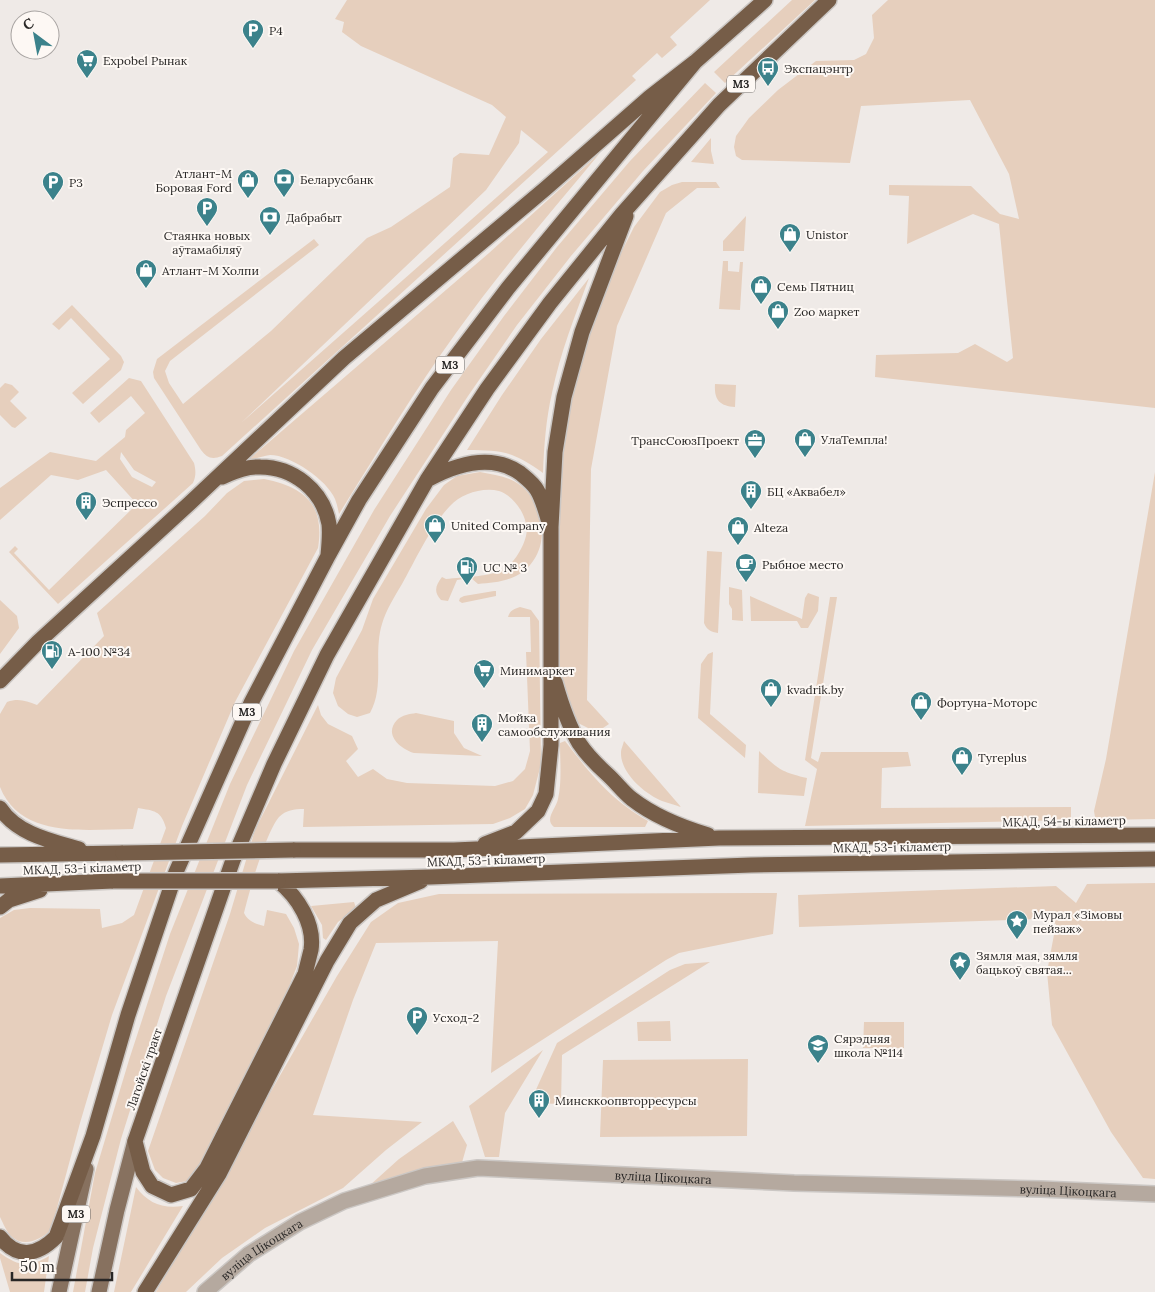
<svg xmlns="http://www.w3.org/2000/svg" width="1155" height="1292" font-family="Lora,serif">
  <rect width="100%" height="100%" fill="#efeae7"/>
  <path fill="#e6cfbd" fill-rule="evenodd" d="M347,0H710L670,37L677,45L662,58L657,53L632,76L636,80L222,456C212,460 207,458 201,450L154,378L153,372L157,359L314,239L319,245L170,361L165,371L169,383L183,404L271,331L367,238L391,227L450,187L453,158L460,153L489,155L506,117L492,105L361,46L342,32L344,22L335,19ZM521,130L548,152L241,423L486,190L519,143Z
    M792,0H815L725,83L714,72Z
    M888,0H1155V408L875,377L876,355L958,353L975,344L1007,362L1013,358L999,224L973,214L907,244L909,196L889,195V185L971,186L1000,214L1019,219L1009,174L970,100L861,106L850,163L742,160L736,156L734,147L736,136L749,118L778,90L816,61L854,60L866,54L874,38L872,15Z
    M705,83L716,93L643,171L571,256L517,325L468,396L390,516L312,650L247,785L166,996L121,1139L93,1248L85,1292H73L95,1173L129,1060L170,934L230,784L294,651L374,510L451,390L504,316L557,247L630,161Z
    M711,138V151L714,164L691,162Z
    M600,153C551,212 501,270 456,333C414,391 377,453 339,514C338,509 337,504 335,499C327,480 291,455 270,455C262,456 255,459 247,461L489,253Z
    M682,182H716L720,188H697L666,213L617,326L591,469L587,700L609,724L600,730L590,729L578,723L572,716L560,675V481L563,447L571,390L582,352L615,265L634,227L660,192L672,185Z
    M746,216L744,251H723V241Z
    M723,261H728V271L739,272L740,262H743L740,310L719,309Z
    M589,278C575,316 560,353 552,393C546,419 544,446 543,473C514,452 503,450 467,450L502,395L541,339Z
    M72,305L121,356L124,362L121,370L83,404L72,393L110,359L71,318L59,330L52,324Z
    M129,378L141,381L194,463C196,471 196,476 193,483L58,604L9,552L15,546L18,549L14,553L49,590L137,504L106,470L78,480L51,475L0,520V488L50,452L96,461L125,437L126,430L145,413L131,396L99,423L90,413ZM121,452L134,470L156,482L152,487L132,477L120,459Z
    M5,383L12,385L19,392L10,401L27,418L15,428L12,427L0,415V388Z
    M715,384L736,385L735,407C719,406 714,399 715,384Z
    M480,472C494,475 508,476 520,485C549,508 551,558 516,576C504,582 491,583 478,584L471,578L457,580L448,601L441,600C433,591 436,585 442,577L446,579C463,577 492,577 506,568C515,561 523,548 526,536C530,519 515,496 499,491C482,487 461,494 450,506C432,524 415,561 402,584C395,596 386,610 382,624C373,653 385,686 370,713L357,717L348,714L338,706L333,693L336,678L362,630L373,599L426,509L444,485L457,476Z
    M1155,472V819L1101,820L1095,817L1094,811L1106,759Z
    M264,479C304,487 325,504 318,548L235,702L182,826L112,1015L80,1123L51,1230C41,1239 25,1248 12,1237C7,1233 3,1223 0,1217V918L14,910L30,908L100,909L102,928L122,923L134,915L166,828C161,810 154,811 138,808L133,829C88,829 21,840 0,787V714L7,702C19,698 26,701 37,705L104,636L97,613L205,516L227,493L244,481Z
    M707,551L722,552L718,633C711,632 707,630 704,623Z
    M729,587L742,590L743,621L732,620V609L729,604Z
    M494,591H496V596L462,603L459,601L460,598L464,596Z
    M808,593L819,597L818,611L808,628H801L797,621H751L750,596L802,619L805,598Z
    M830,597H837L811,758L818,762L821,752H908L911,766L882,768L881,808L1071,807V820L805,826L817,769L805,760Z
    M0,600L17,616L19,628L0,654Z
    M520,607L531,610L539,621L541,764L533,795L525,809L510,818L493,824L303,827L304,809C294,809 286,810 279,817C266,832 249,892 244,913C248,921 255,924 264,926L267,910L286,914L294,928L299,944L297,966L281,1007L201,1167L187,1181L176,1183L163,1178L155,1170L148,1151L230,914L255,830L318,705L321,715L328,724L352,736L358,749L346,761L358,777L373,769L387,779L407,783L495,786L513,781L525,769L530,751L526,652H531L530,617H508C510,610 514,609 520,607Z
    M713,652L710,714L746,745L745,758L698,718L701,664L708,654Z
    M416,713L454,721V733L464,748L482,756L414,753C401,749 383,735 397,720C402,715 410,714 416,713Z
    M565,741C592,776 610,799 648,821L645,827H554C544,819 556,809 558,799C562,781 560,762 560,743Z
    M624,741L681,807C675,805 668,803 662,801C645,794 620,773 621,752C621,749 623,745 624,741Z
    M759,751C778,769 781,772 807,778L804,796L758,793Z
    M1155,883V1179L1143,1178L1111,1132L1052,1025L1047,972L1056,924L1038,919L799,927L798,895L1056,886L1076,903L1087,884Z
    M777,893L773,934L679,953L666,960L491,1073L498,941L376,943L353,1000L313,1115L422,1122L386,1150L343,1188L265,1228L222,1258L186,1292H156L337,976L371,922L398,903L439,894Z
    M354,902L356,908L338,922L326,940L323,938L322,925L311,906Z
    M710,962L562,1055L561,1104L530,1103L557,1043L670,970L685,964Z
    M670,1021L671,1041H638L637,1022Z
    M864,1022H904V1048H863Z
    M543,1050L505,1113L499,1157H485L469,1106Z
    M748,1059L747,1136L600,1137L603,1060Z
    M453,1121L467,1145L461,1166L369,1186L399,1159Z
    M136,1187C148,1203 162,1209 183,1206L131,1292H114Z
    M0,1253C18,1266 29,1268 49,1256L44,1292H10L0,1258Z"/>
  <g fill="none" stroke-linecap="round" stroke-linejoin="round">
    <g stroke="#cbc7c4" stroke-width="18">
      <g id="minor">
        <path id="s1" d="M205,1292L249,1254L300,1222L344,1201L425,1176L478,1168L794,1183L1041,1189L1155,1194"/>
      </g>
    </g>
    <g stroke="#cbc7c4" stroke-width="18">
      <path id="major" d="M59,1292L86,1169
        M99,1292L117,1210L135,1141"/>
    </g>
    <g stroke="#cbc7c4" stroke-width="18">
      <path id="highway" d="M222,477C234,472 247,466 260,467C293,467 323,490 329,524C330,533 329,545 328,555
        M429,479C457,464 491,453 520,473C526,478 533,483 537,490C542,498 545,509 548,519
        M0,681L38,642L191,502L344,358L545,189L650,97L695,62L765,0
        M555,682C561,703 568,725 579,743C587,755 597,765 607,774C616,782 623,792 632,799C654,816 681,827 708,835
        M0,808C17,834 51,841 79,849
        M485,844L516,832L538,811L546,794L551,745V527L555,452L564,397L582,332L626,216
        M293,850H454L719,838L1155,835
        M0,855L123,853
        M278,881C298,897 315,924 311,950C309,958 307,966 305,974L207,1168L191,1189L171,1195L152,1186L143,1172L135,1141L233,860L274,764L327,655L427,480L487,389L550,303L622,214L719,105L829,0
        M278,881L430,877L751,865L1155,859
        M0,886L113,881
        M0,907L9,900L40,890
        M0,1237C17,1259 37,1256 56,1237L93,1136L128,1015L176,872L251,703L328,556L359,500L432,388L508,288L695,62
        M145,1292L219,1174L327,961L350,923L376,900L421,881"/>
    </g>
    <use href="#minor" stroke="#b5a99f" stroke-width="15"/>
    <use href="#major" stroke="#87715f" stroke-width="15"/>
    <use href="#highway" stroke="#765d48" stroke-width="15"/>
    <g stroke="#cbc7c4" stroke-width="18" stroke-linecap="butt">
      <path id="highway-bridge" d="M123,853L293,850
        M113,881H278"/>
    </g>
    <use href="#highway-bridge" stroke="#765d48" stroke-width="15"/>
  </g>
  <defs>
    <g id="parking-pin" transform="scale(1.125)"><path d="M0 17L-7.5 6A9.5 9.5 0 1 1 7.5 6Z" fill="#3b828b" stroke="#fdf8f4"/><path d="M-3.5-5.5H1a3.5 3.5 0 0 1 0 7H-1V5.5H-3.5ZM-1-3.4V-.6H.8a1.4 1.4 0 0 0 0-2.8Z" fill="#fff"/></g>
    <g id="supermarket-pin" transform="scale(1.125)"><path d="M0 17L-7.5 6A9.5 9.5 0 1 1 7.5 6Z" fill="#3b828b" stroke="#fdf8f4"/><path d="M-6-5.5h2.5l.6 2H6L4.5 2H-2.5L-4.4-4H-6ZM-1.5 3.2a1.3 1.3 0 1 0 .1 0ZM3 3.2a1.3 1.3 0 1 0 .1 0Z" fill="#fff"/></g>
    <g id="bus-pin" transform="scale(1.125)"><path d="M0 17L-7.5 6A9.5 9.5 0 1 1 7.5 6Z" fill="#3b828b" stroke="#fdf8f4"/><path d="M-5-6H5V4H4V6H2V4H-2V6H-4V4H-5ZM-3.5-4V0h7V-4ZM-3.5 1.2v1.5H-2V1.2ZM2 1.2v1.5H3.5V1.2Z" fill="#fff"/></g>
    <g id="bank-pin" transform="scale(1.125)"><path d="M0 17L-7.5 6A9.5 9.5 0 1 1 7.5 6Z" fill="#3b828b" stroke="#fdf8f4"/><path d="M-6-4H6V4H-6ZM0-2.3a2.3 2.3 0 1 0 0 4.6a2.3 2.3 0 1 0 0-4.6Z" fill="#fff"/></g>
    <g id="shop-pin" transform="scale(1.125)"><path d="M0 17L-7.5 6A9.5 9.5 0 1 1 7.5 6Z" fill="#3b828b" stroke="#fdf8f4"/><path d="M-5-2.5h2.3a2.7 3.5 0 0 1 5.4 0H5L5.5 6h-11ZM-1.5-2.5h3a1.5 2.3 0 0 0-3 0Z" fill="#fff"/></g>
    <g id="office-pin" transform="scale(1.125)"><path d="M0 17L-7.5 6A9.5 9.5 0 1 1 7.5 6Z" fill="#3b828b" stroke="#fdf8f4"/><path d="M-6-3h4V-5.5h4V-3h4V5H-6ZM-1-4.5V-3h2v-1.5ZM-6 0V1H6V0Z" fill="#fff"/></g>
    <g id="building-pin" transform="scale(1.125)"><path d="M0 17L-7.5 6A9.5 9.5 0 1 1 7.5 6Z" fill="#3b828b" stroke="#fdf8f4"/><path d="M-4-6H4V6H1V3H-1V6H-4ZM-2.5-4.3h1.7v1.8h-1.7ZM.8-4.3h1.7v1.8H.8ZM-2.5-1h1.7V.8h-1.7ZM.8-1h1.7V.8H.8Z" fill="#fff"/></g>
    <g id="cafe-pin" transform="scale(1.125)"><path d="M0 17L-7.5 6A9.5 9.5 0 1 1 7.5 6Z" fill="#3b828b" stroke="#fdf8f4"/><path d="M-5.5-4.5H6V0H3Q3 3.5 0 3.5H-2.5Q-5.5 3.5-5.5 0ZM3-3.2v2h1.7v-2ZM-6 4.5H4V6H-6Z" fill="#fff"/></g>
    <g id="fuel-pin" transform="scale(1.125)"><path d="M0 17L-7.5 6A9.5 9.5 0 1 1 7.5 6Z" fill="#3b828b" stroke="#fdf8f4"/><path d="M-5.5-6h7V0h2V4h1.3V-2.5L3-4.5l.8-.8L6-3V5H2.5V1h-1V6h-7ZM-4.2-4.7v3.2H.2V-4.7Z" fill="#fff"/></g>
    <g id="sight-pin" transform="scale(1.125)"><path d="M0 17L-7.5 6A9.5 9.5 0 1 1 7.5 6Z" fill="#3b828b" stroke="#fdf8f4"/><path d="M0-6L1.8-2.2L6-1.7L2.9 1.2L3.7 5.4L0 3.3L-3.7 5.4L-2.9 1.2L-6-1.7L-1.8-2.2Z" fill="#fff"/></g>
    <g id="school-pin" transform="scale(1.125)"><path d="M0 17L-7.5 6A9.5 9.5 0 1 1 7.5 6Z" fill="#3b828b" stroke="#fdf8f4"/><path d="M0-5L7-2L0 1L-7-2ZM-4 1L0 2.5L4 1V4Q0 6-4 4Z" fill="#fff"/></g>
  </defs>
  <g fill-rule="evenodd">
    <use href="#parking-pin" x="253" y="30"/>
    <use href="#supermarket-pin" x="87" y="60"/>
    <use href="#bus-pin" x="768" y="68"/>
    <use href="#bank-pin" x="284" y="179"/>
    <use href="#shop-pin" x="248" y="180"/>
    <use href="#parking-pin" x="53" y="182"/>
    <use href="#parking-pin" x="207" y="208"/>
    <use href="#bank-pin" x="270" y="217"/>
    <use href="#shop-pin" x="790" y="234"/>
    <use href="#shop-pin" x="146" y="270"/>
    <use href="#shop-pin" x="761" y="286"/>
    <use href="#shop-pin" x="778" y="311"/>
    <use href="#shop-pin" x="805" y="439"/>
    <use href="#office-pin" x="755" y="440"/>
    <use href="#building-pin" x="751" y="491"/>
    <use href="#building-pin" x="86" y="502"/>
    <use href="#shop-pin" x="435" y="525"/>
    <use href="#shop-pin" x="738" y="527"/>
    <use href="#cafe-pin" x="746" y="564"/>
    <use href="#fuel-pin" x="467" y="567"/>
    <use href="#fuel-pin" x="52" y="651"/>
    <use href="#supermarket-pin" x="484" y="670"/>
    <use href="#shop-pin" x="771" y="689"/>
    <use href="#shop-pin" x="921" y="702"/>
    <use href="#building-pin" x="482" y="724"/>
    <use href="#shop-pin" x="962" y="757"/>
    <use href="#sight-pin" x="1017" y="921"/>
    <use href="#sight-pin" x="960" y="962"/>
    <use href="#parking-pin" x="417" y="1017"/>
    <use href="#school-pin" x="818" y="1045"/>
    <use href="#building-pin" x="539" y="1100"/>
  </g>
  <g text-anchor="middle" dominant-baseline="central" stroke-width="4" stroke-linejoin="round" paint-order="stroke">
    <g fill="#fdf8f4" stroke="#696664" stroke-width="1">
      <rect x="727" y="75.5" width="28" height="17" rx="4"/>
      <rect x="436" y="356.5" width="28" height="17" rx="4"/>
      <rect x="233" y="703.5" width="28" height="17" rx="4"/>
      <rect x="62" y="1205.5" width="28" height="17" rx="4"/>
    </g>
    <g font-size="11" font-weight="bold" fill="#292726">
      <text x="741" y="84">М3</text>
      <text x="450" y="365">М3</text>
      <text x="247" y="712">М3</text>
      <text x="76" y="1214">М3</text>
    </g>
    <g font-size="12" fill="#292726" stroke="#fdf8f4" text-anchor="start">
      <text x="269" y="30">P4</text>
      <text x="103" y="60">Expobel Рынак</text>
      <text x="784" y="68">Экспацэнтр</text>
      <text x="232" y="173" text-anchor="end">Атлант-М<tspan x="232" dy="14">Боровая Ford</tspan></text>
      <text x="300" y="179">Беларусбанк</text>
      <text x="69" y="182">P3</text>
      <text x="286" y="217">Дабрабыт</text>
      <text x="806" y="234">Unistor</text>
      <text x="207" y="235" text-anchor="middle">Стаянка новых<tspan x="207" dy="14">аўтамабіляў</tspan></text>
      <text x="162" y="270">Атлант-М Холпи</text>
      <text x="777" y="286">Семь Пятниц</text>
      <text x="794" y="311">Zoo маркет</text>
      <text x="821" y="439">УлаТемпла!</text>
      <text x="739" y="440" text-anchor="end">ТрансСоюзПроект</text>
      <text x="767" y="491">БЦ «Аквабел»</text>
      <text x="102" y="502">Эспрессо</text>
      <text x="451" y="525">United Company</text>
      <text x="754" y="527">Alteza</text>
      <text x="762" y="564">Рыбное место</text>
      <text x="483" y="567">UC № 3</text>
      <text x="68" y="651">А-100 №34</text>
      <text x="500" y="670">Минимаркет</text>
      <text x="787" y="689">kvadrik.by</text>
      <text x="937" y="702">Фортуна-Моторс</text>
      <text x="498" y="717">Мойка<tspan x="498" dy="14">самообслуживания</tspan></text>
      <text x="978" y="757">Tyreplus</text>
      <text x="1033" y="914">Мурал «Зімовы<tspan x="1033" dy="14">пейзаж»</tspan></text>
      <text x="976" y="955">Зямля мая, зямля<tspan x="976" dy="14">бацькоў святая...</tspan></text>
      <text x="433" y="1017">Усход-2</text>
      <text x="834" y="1038">Сярэдняя<tspan x="834" dy="14">школа №114</tspan></text>
      <text x="555" y="1100">Минсккоопвторресурсы</text>
    </g>
    <g font-size="12" fill="#292726" stroke="#fdf8f4">
      <text transform="translate(1064 821) rotate(-1)">МКАД, 54-ы кіламетр</text>
      <text transform="translate(892 847) rotate(-1)">МКАД, 53-і кіламетр</text>
      <text transform="translate(486 860) rotate(-2)">МКАД, 53-і кіламетр</text>
      <text transform="translate(82 868) rotate(-2)">МКАД, 53-і кіламетр</text>
      <text transform="translate(144 1069) rotate(-71)">Лагойскі тракт</text>
      <text stroke="none"><textPath href="#s1" startOffset="491">вуліца Цікоцкага</textPath></text>
      <text stroke="none"><textPath href="#s1" startOffset="896">вуліца Цікоцкага</textPath></text>
      <text stroke="none"><textPath href="#s1" startOffset="71">вуліца Цікоцкага</textPath></text>
    </g>
  </g>
  <g transform="translate(35 35) rotate(328)"><circle r="24" fill="#fdf8f4" stroke="#a8a4a2"/>
  <path d="M0-4L9 19L0 12L-9 19Z" fill="#3b828b"/>
  <text y="-8" font-size="14" font-weight="bold" text-anchor="middle" fill="#292726">С</text>
  </g>
  <path d="M12 1272v8h100v-8" fill="none" stroke="#292726" stroke-width="2.5"/>
  <text x="20" y="1272" font-size="15" fill="#292726" stroke="#fdf8f4" stroke-width="4" paint-order="stroke">50 m</text>
</svg>
